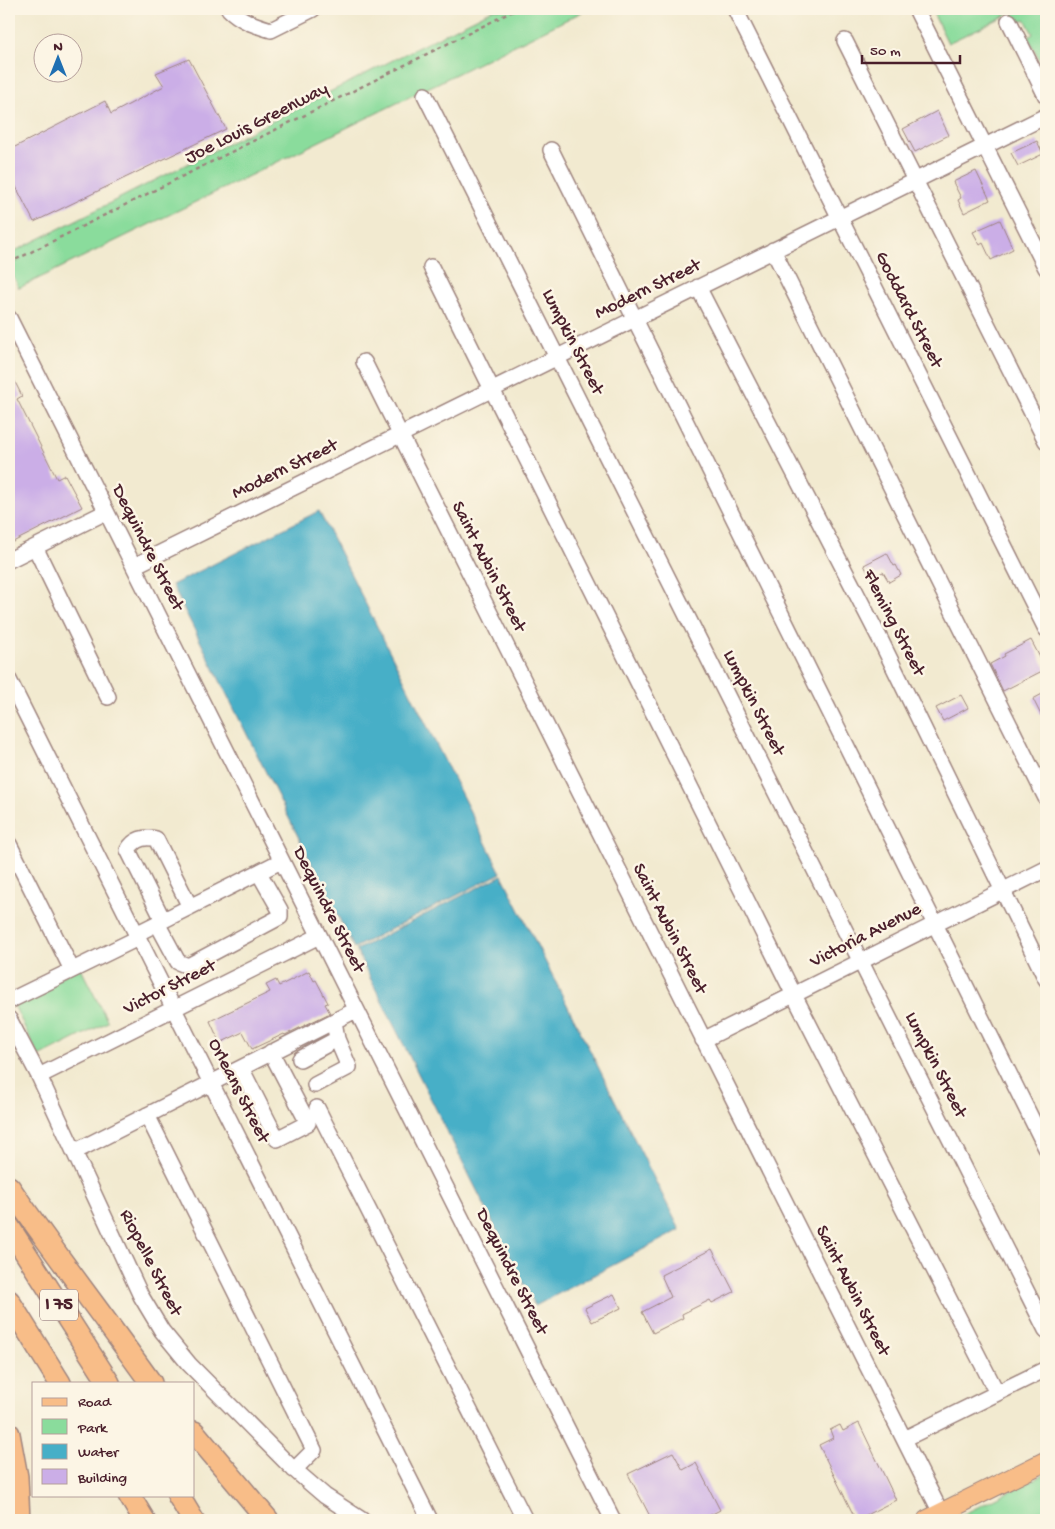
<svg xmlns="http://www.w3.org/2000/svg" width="1055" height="1529" font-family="'Gochi Hand',sans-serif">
  <rect width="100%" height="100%" fill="#fcf5e5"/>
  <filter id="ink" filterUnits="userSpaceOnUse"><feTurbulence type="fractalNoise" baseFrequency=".02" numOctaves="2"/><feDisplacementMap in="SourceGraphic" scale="10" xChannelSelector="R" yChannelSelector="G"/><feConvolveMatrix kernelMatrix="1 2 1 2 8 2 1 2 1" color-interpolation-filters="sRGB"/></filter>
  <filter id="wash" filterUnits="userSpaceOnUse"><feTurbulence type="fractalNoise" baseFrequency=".0096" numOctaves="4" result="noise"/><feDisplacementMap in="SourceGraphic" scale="20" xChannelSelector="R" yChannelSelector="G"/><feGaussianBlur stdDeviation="1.12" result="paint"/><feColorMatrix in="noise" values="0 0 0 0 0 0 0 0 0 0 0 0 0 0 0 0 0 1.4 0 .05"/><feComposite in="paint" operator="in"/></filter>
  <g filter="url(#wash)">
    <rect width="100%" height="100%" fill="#f2ead0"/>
    <path fill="#8adc9c" stroke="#6a7e64" d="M494,9H588L253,174L19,288L9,267V254Z
      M931,9H1046V73L1028,37L1033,34L1025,19L1016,23L1011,13L948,43Z
      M80,967L108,1022L39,1057L12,1001Z
      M1046,1473V1511L1027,1520H952Z"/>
    <path fill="#47afc7" stroke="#486779" d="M319,511L501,873L354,948L172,585Z
      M502,875L680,1230L535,1306L356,950Z"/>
    <g id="blocks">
      <path fill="#cbaee7" d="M189,59L226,129L34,222L9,173V150L105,101L111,114L164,86L156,73Z
        M937,111L949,135L915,152L903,129Z
        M1037,141L1043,154L1018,166L1011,153Z
        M976,171L990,200L964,213L958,200L961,198L953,182Z
        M1000,220L1013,249L991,260L983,243L980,245L973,232Z
        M9,370L22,396L17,399L57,479L65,475L82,507L9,544Z
        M887,553L894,566L896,565L901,575L889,582L883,572L871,578L864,565Z
        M1031,640L1046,669L1003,691L990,664L1005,656L1004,654Z
        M1046,692V725L1033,699Z
        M961,695L968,708L943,721L936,708Z
        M309,971L314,981L316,980L328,1003L325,1004L330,1013L285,1035L284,1034L252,1049L243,1032L220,1043L210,1021L270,992L266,985L276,980L279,986Z
        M712,1249L734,1292L712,1303L710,1300L682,1314L683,1318L653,1333L642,1312L671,1297L661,1275Z
        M614,1294L621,1308L592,1322L585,1308Z
        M859,1423L896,1500L856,1520L819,1445L833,1438L830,1430L840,1425L843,1431Z
        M673,1452L683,1470L696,1463L720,1510L701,1520H652L628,1474Z"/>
    </g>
  </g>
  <g filter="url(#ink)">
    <use href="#blocks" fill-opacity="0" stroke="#9e847e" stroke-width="1"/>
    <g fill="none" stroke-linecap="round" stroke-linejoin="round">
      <g stroke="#9e847e" stroke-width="18">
        <path id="minor" d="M229,9C241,21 255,25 271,30L313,9
          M735,9L1046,629
          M916,9L1046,268
          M1009,21L1046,96
          M845,41L1046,441
          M425,95L1046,1330
          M551,150L1046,1148
          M773,250L1046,798
          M431,267L794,995L997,1393
          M698,287L880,639L1046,979
          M9,318L613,1520
          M364,362L941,1513
          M35,547L108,697
          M9,560L106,512
          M134,566L1046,116
          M9,680L430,1520
          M9,844L72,970
          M163,920L128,850C134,839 145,836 156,839L190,907
          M157,923L178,962L188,966L280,917V910L259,873
          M136,934L281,861
          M9,1001L138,938
          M9,1019L39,1076L141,1296L162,1331L189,1364L290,1466L325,1496L362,1520
          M703,1040L1046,869
          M300,1059L337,1039
          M241,1068L277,1139L308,1123L271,1052
          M39,1076L319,936
          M315,1085L349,1067L337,1039L334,1021
          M317,1108L525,1520
          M147,1115L314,1450L294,1470
          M74,1152L356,1010
          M904,1439L1046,1369"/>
      </g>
      <g stroke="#9e847e" stroke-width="21">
        <path id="major" d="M927,1520L1046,1461"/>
      </g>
      <g stroke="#9e847e" stroke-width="24">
        <path id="highway" d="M9,1187C55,1254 104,1317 151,1383
          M9,1227L109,1383
          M9,1301L60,1383
          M194,1432L268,1520
          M9,1434L17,1477L19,1520
          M129,1495L144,1520
          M178,1495L193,1520"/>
      </g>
      <path stroke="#9e847e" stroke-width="2.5" stroke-dasharray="4 4" stroke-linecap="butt" d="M9,263L517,9"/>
      <use href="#minor" stroke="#fff" stroke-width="15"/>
      <use href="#major" stroke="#f8bd88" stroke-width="19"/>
      <use href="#highway" stroke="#f8bd88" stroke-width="21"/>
    </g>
  </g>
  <g text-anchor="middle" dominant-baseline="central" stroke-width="5" stroke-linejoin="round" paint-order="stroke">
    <rect fill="#fcf5e5" stroke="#7f5f63" stroke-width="1" x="40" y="1289.5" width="38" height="31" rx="4"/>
    <g font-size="18" font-weight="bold" fill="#4a1f2b">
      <text x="59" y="1305">I 75</text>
    </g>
    <g font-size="19" fill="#4a1f2b" stroke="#fcf5e5">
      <text transform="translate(257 124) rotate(-27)">Joe Louis Greenway</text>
      <text transform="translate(648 290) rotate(-26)">Modern Street</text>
      <text transform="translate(908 310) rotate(63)">Goddard Street</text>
      <text transform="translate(572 342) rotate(63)">Lumpkin Street</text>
      <text transform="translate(285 470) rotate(-26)">Modern Street</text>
      <text transform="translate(147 548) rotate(63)">Dequindre Street</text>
      <text transform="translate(488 567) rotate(63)">Saint Aubin Street</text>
      <text transform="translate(893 623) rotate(63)">Fleming Street</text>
      <text transform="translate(753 703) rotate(63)">Lumpkin Street</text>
      <text transform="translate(328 910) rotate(63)">Dequindre Street</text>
      <text transform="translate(669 929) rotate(63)">Saint Aubin Street</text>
      <text transform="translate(866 936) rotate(-27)">Victoria Avenue</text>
      <text transform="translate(170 988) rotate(-27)">Victor Street</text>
      <text transform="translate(935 1065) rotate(63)">Lumpkin Street</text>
      <text transform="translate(238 1091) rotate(63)">Orleans Street</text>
      <text transform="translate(150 1263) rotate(63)">Riopelle Street</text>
      <text transform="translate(511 1272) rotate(63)">Dequindre Street</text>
      <text transform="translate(852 1291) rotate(63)">Saint Aubin Street</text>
    </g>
  </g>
  <rect width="1055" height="1529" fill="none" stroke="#fcf5e5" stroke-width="30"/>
  <rect x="32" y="1382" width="162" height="115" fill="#fcf5e5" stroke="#b59f9b"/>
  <rect x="42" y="1398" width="25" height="8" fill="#f8bd88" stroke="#b59f9b"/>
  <text x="78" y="1406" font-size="15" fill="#4a1f2b">Road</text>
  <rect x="42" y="1419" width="25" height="15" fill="#8adc9c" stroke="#b59f9b"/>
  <text x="78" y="1432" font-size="15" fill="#4a1f2b">Park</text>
  <rect x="42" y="1444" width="25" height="15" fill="#47afc7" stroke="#b59f9b"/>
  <text x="78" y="1456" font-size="15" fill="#4a1f2b">Water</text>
  <rect x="42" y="1469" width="25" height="15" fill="#cbaee7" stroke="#b59f9b"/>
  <text x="78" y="1482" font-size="15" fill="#4a1f2b">Building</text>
  <g transform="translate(58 58)"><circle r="24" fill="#fcf5e5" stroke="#b59f9b"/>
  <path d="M0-4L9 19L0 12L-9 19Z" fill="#1f6fb2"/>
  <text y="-8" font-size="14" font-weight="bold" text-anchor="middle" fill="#4a1f2b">N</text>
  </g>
  <path d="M862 55v8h98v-8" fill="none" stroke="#4a1f2b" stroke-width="2.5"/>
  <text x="870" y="55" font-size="15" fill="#4a1f2b" stroke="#fcf5e5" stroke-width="4" paint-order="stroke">50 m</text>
</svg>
